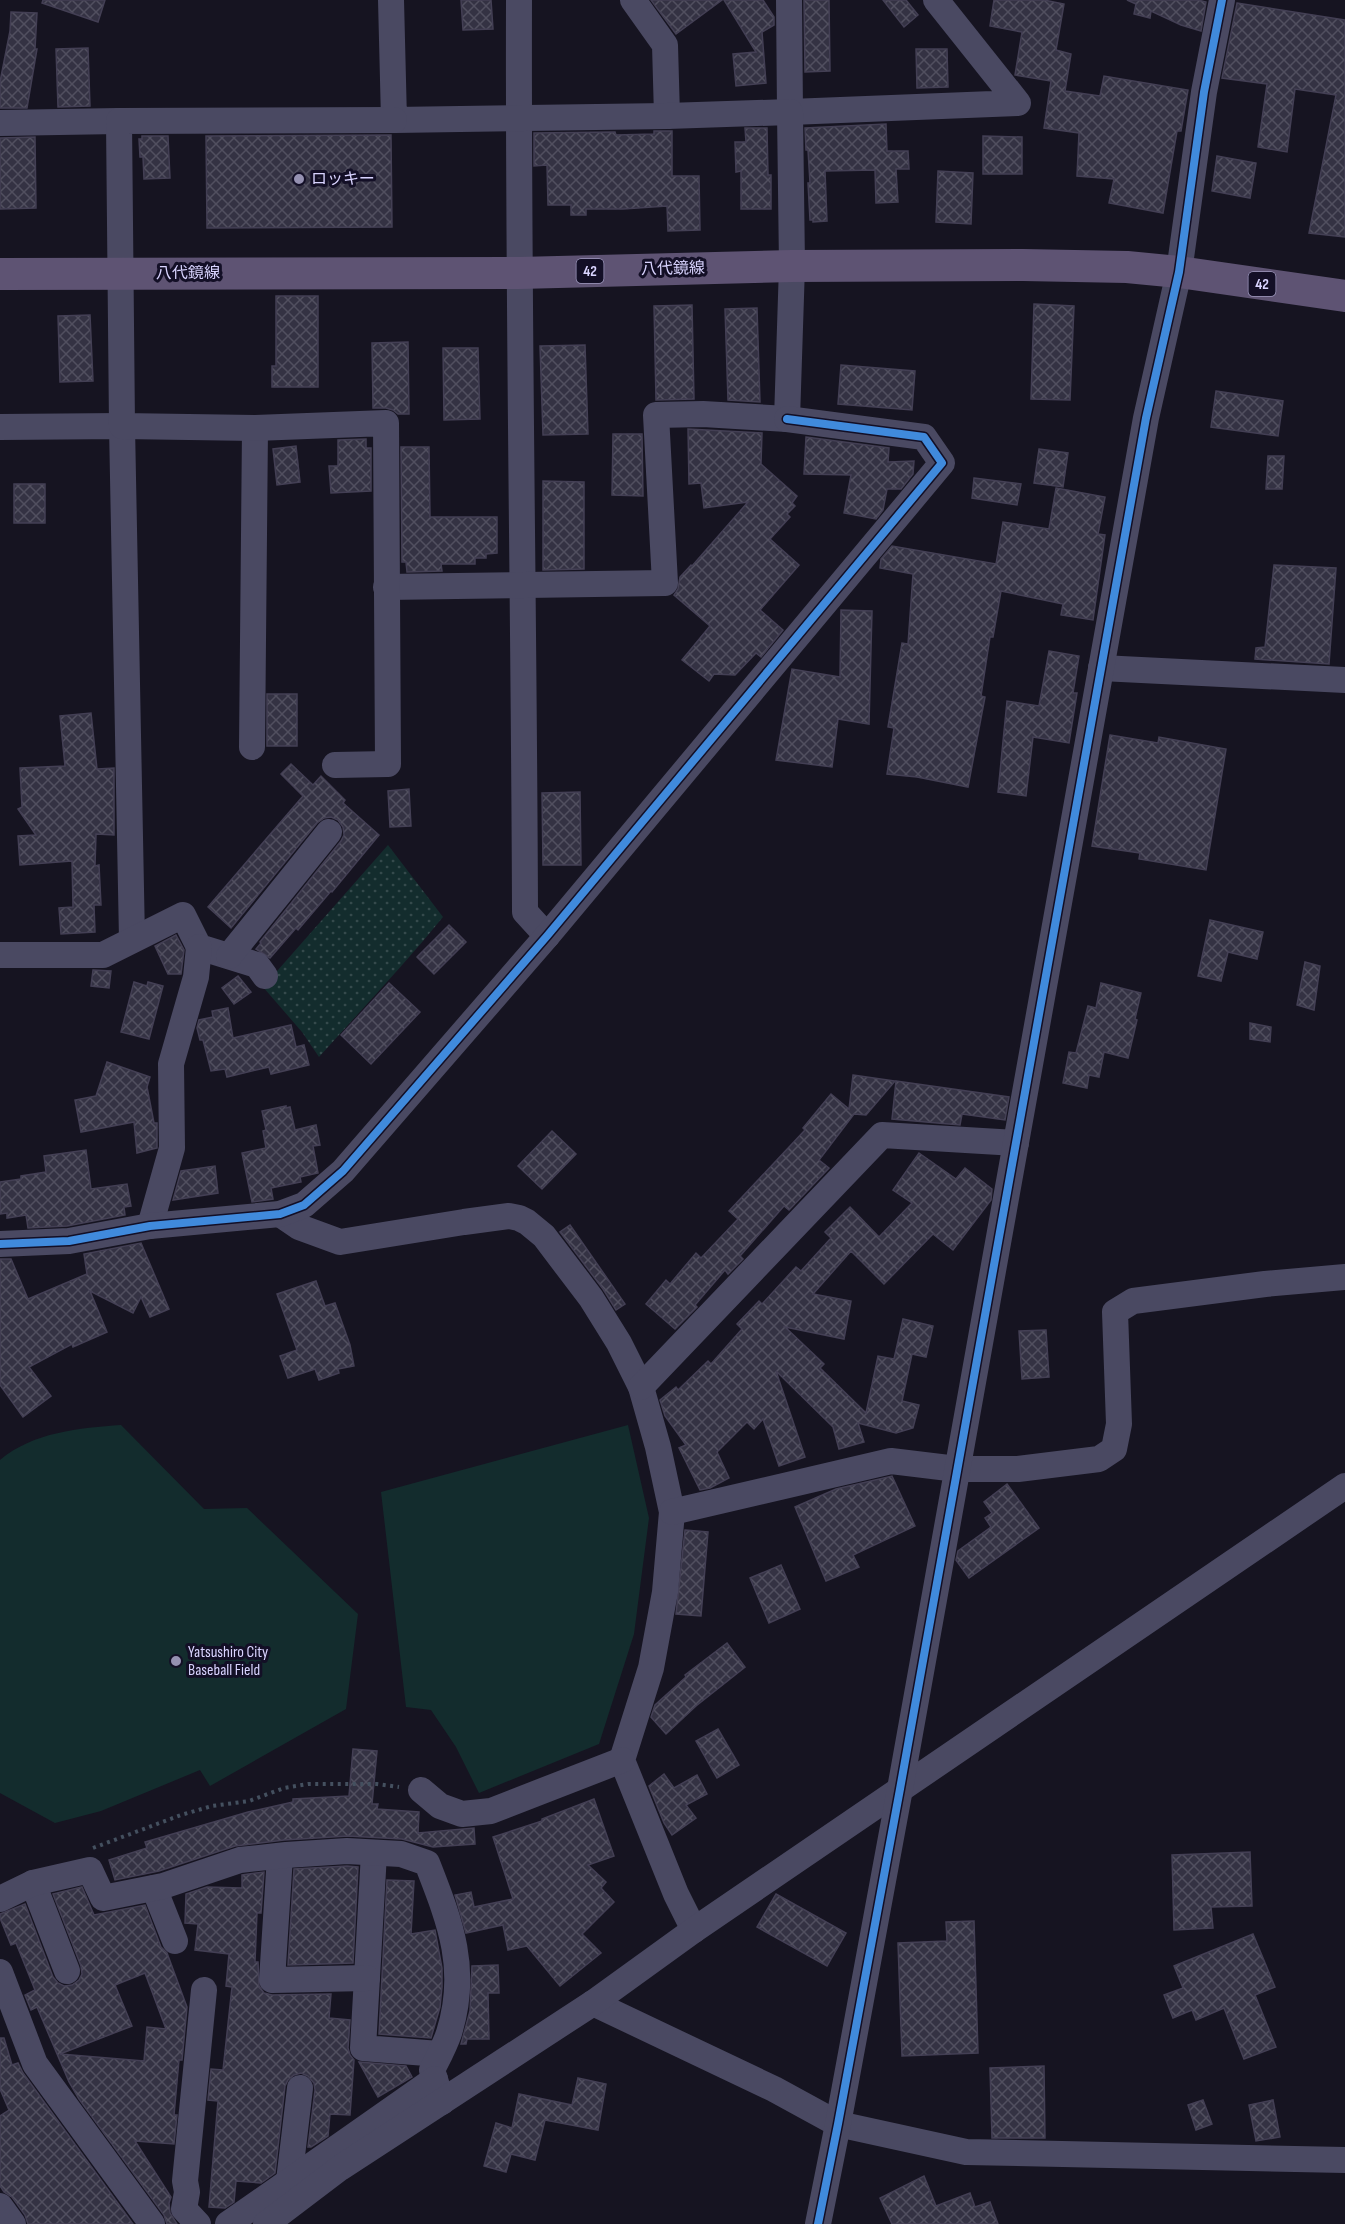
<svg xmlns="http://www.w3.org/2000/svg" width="1345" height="2224" font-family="'Sofia Sans Condensed','Noto Sans JP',sans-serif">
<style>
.grass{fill:url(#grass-dots)}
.pitch{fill:#132c2d}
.building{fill:url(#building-cross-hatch);stroke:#433f54;stroke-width:1.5;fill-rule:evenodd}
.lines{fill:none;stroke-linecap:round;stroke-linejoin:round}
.path{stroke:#44505f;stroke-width:4;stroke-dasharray:3 4.5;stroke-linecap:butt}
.minor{stroke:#4a4962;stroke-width:26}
.major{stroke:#5e5373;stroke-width:32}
.cycleway-casing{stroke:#130f26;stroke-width:11}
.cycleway{stroke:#408adc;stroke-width:8}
.poi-dot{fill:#9591b1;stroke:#130f26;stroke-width:2}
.labels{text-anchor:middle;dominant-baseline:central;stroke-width:6;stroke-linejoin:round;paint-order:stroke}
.shield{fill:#130f26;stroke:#9e99be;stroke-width:1.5}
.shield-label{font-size:15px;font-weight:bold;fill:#d9d4ff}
.poi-label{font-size:16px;fill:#d9d4ff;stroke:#130f26;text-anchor:start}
.street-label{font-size:16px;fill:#d9d4ff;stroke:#130f26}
</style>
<defs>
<pattern id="grass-dots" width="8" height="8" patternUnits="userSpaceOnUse" patternTransform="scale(1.5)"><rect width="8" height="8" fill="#132c2d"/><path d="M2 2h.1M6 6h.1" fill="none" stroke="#354a4c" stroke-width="1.8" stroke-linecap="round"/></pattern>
<pattern id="building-cross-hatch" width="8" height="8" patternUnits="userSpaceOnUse" patternTransform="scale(1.5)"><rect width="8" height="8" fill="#343243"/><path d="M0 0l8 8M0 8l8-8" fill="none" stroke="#514f5f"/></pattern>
</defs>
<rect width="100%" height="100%" fill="#161421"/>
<path class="grass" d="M388,845L443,917C404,965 361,1010 319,1057L302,1032L263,987Z"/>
<g class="pitch">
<path d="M121,1425L204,1509L247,1508L358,1614L346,1709L210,1786L200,1770L101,1811L55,1823L0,1793V1460C33,1432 80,1428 121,1425Z"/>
<path d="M628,1425L649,1518L634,1634L599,1744L479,1793L456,1747L431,1710L406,1707L381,1492Z"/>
</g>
<g class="building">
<path d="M43,0H105L98,22L42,3Z"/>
<path d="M461,0H491L493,29L463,30Z"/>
<path d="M651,0H722L676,34Z"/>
<path d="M724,0H763L774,17V25L762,32L766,83L736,86L733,54L756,52Z"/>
<path d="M804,0H829L830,71L805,72Z"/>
<path d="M883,0H906L918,15L904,27Z"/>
<path d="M994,0H1044L1064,4L1056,50L1071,54L1065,91L1100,96L1104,76L1188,90L1181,131H1177L1163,213L1109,203L1114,179L1077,176L1079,133L1044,128L1051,81L1015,75L1022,32L990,26Z"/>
<path d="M1127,0H1198L1206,2L1201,31L1181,25L1151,11L1150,18L1134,14L1136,4Z"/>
<path d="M1237,3L1345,20V237L1309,233L1336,95L1295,89L1287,152L1258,147L1267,84L1222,78Z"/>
<path d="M11,12L37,13L35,49H37L27,108H0V82L10,31Z"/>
<path d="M88,48L90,106L58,107L56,49Z"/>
<path d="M916,49H947L948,87L917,88Z"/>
<path d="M886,124L887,151H908L909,169H896L898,202L876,203L875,170L825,171L827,221L813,222V220H810L808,183H810L808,150H806L805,128Z"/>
<path d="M745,128H767L768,175H771V209H741V171L736,172L735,142H746Z"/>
<path d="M654,131H672V176H699L700,230L668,231L667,206L623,209H586V215H571V205H548L547,165L534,166V133L615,132L616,135L654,134Z"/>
<path d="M391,135L392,227L207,228L206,136Z"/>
<path d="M142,136H168L170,178L144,179L143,157H140L139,139H142Z"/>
<path d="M983,136L1022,137V174H983Z"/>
<path d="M35,137L36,208L0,209V138Z"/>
<path d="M1217,156L1256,163L1250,198L1212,191Z"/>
<path d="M938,171L973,173L971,224L936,222Z"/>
<path d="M276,296H318V387H272V366H276Z"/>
<path d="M1034,304L1074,306L1070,400L1031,399Z"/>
<path d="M692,305L694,399L656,400L654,306Z"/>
<path d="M757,308L760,402L728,400L725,309Z"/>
<path d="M90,315L93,381L60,382L58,316Z"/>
<path d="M408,342L409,414H398L393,410L386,408H373L372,343Z"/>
<path d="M585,345L588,434L543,435L540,346Z"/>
<path d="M443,348H478L480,419L444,420Z"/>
<path d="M841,365L915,371L912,410L838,404Z"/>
<path d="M1216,391L1283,401L1278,436L1211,427Z"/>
<path d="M688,429L762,433L761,464L797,496L792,503L795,506L787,514L790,517L770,539L799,565L760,610L783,630L761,657L756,653L735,675L714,674L709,681L682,660L710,626L674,595L678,589L680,577L691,565L692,566L748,502L704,508L701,483L689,484Z"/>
<path d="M613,434H642L643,496L612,495Z"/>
<path d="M806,437L889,448L888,462L914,461L913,474L901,489H887L883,510L876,519L844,513L851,475L804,474Z"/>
<path d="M366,439V448H371V491L331,493L329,466H338V440Z"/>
<path d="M296,446L300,482L277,485L273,449Z"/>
<path d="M401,447H429L430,517H497V553L486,554V558H475V564H441L442,571L407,572L406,562H402Z"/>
<path d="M1039,449L1068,453L1063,487L1034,483Z"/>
<path d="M1268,456H1284L1282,489H1266Z"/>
<path d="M974,478L1021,484L1017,505L972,498Z"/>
<path d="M543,481L584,482V569L543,570Z"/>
<rect x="14" y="484" width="31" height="39"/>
<path d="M1056,488L1105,497L1098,534L1105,535L1093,620L1061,615L1063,604L1001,591L993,637H990L981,696L985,697L968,787L917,777L887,774L894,728L888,727L902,643L908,644L913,574L880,568L881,559L892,546L996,564L1003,522L1049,529Z"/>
<path d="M1274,565L1336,568L1329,664L1255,659L1256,648L1265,647Z"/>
<path d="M841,610L872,611L869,724L838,719L832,767L776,760L792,669L840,677Z"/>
<path d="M1049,651L1079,656L1073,693H1077L1069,743L1033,737L1026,796L998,792L1007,701L1039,706Z"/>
<rect x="267" y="694" width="30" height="52"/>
<path d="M91,713L97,769L114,768V835L96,834L95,866L99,865L101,905H94L95,932L61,934L59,908L73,907L72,861L20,865L18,836L36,835L18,809L22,807L20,768L65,766L60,716Z"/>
<path d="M1110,735L1158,743L1159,737L1226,749L1206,870L1139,859L1140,853L1092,846Z"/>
<path d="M291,764L313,785L321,776L345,800L343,803L379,835L332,892L331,891L298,930L296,928L270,958L256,949L261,943L260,942L341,841L344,835L343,827L338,820L331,817L324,818L317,823L231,928L208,907L303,796L281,774Z"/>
<path d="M409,789L411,826L390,827L388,791Z"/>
<path d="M580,792L581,865H543L542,793Z"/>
<path d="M1210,920L1263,932L1257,959L1228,952L1221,981L1198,976Z"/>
<path d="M449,925L466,942L434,974L417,957Z"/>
<path d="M176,935L184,950L181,974H168L155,946Z"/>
<path d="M1305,962L1320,966L1314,1010L1297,1005Z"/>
<path d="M93,970L111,971L109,988L91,986Z"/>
<path d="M238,976L251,992L234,1004L222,988Z"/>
<path d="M134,982L147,986L148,982L163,986L149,1039L121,1032Z"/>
<path d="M389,983L420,1012L371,1064L341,1035Z"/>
<path d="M1101,983L1141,993L1135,1019L1137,1020L1128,1058L1104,1052L1099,1077L1089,1075L1087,1088L1063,1083L1069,1052L1076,1053L1088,1006L1096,1008Z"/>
<path d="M228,1008L233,1038L291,1025L296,1047L304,1045L309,1065L271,1074L269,1067L227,1077L225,1069L211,1071L203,1040H200L197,1028L199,1020L213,1017L212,1011Z"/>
<path d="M1250,1023L1271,1027L1270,1042L1250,1039Z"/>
<path d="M107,1062L150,1077L147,1087L154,1123H157V1148L137,1153L134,1122L81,1132L75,1100L96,1096Z"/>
<path d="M853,1075L895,1081L866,1115L854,1114L819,1160L829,1168L789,1210L784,1206L740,1256L743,1259L728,1274L725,1270L695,1305L697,1307L675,1329L646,1304L666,1280L670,1284L696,1253L701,1258L738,1219L729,1211L805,1130L803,1128L831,1094L849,1109Z"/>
<path d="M896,1081L1009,1097L1005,1120L962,1114L960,1125L892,1119Z"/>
<path d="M286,1106V1108L290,1107L295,1130L316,1125L320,1145L313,1146L318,1173L300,1177L301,1182L271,1188L273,1199L252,1202L242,1153L266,1148L263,1131L266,1130L262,1111Z"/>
<path d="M552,1131L576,1154L542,1189L518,1166Z"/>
<path d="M86,1150L91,1189L127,1184L131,1206L124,1207L125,1215L67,1226L28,1228L26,1215L7,1218V1213L0,1214V1182L21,1179V1176L46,1172L44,1156Z"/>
<path d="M919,1153L956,1179L965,1168L992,1189L991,1200L953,1250L933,1234L884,1284L851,1251L813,1294L851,1301L844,1339L785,1327L824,1364L820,1368L866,1413L878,1356L894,1359L903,1319L933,1326L926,1357L912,1354L902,1401L919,1405L913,1428L896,1433L858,1423L864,1442L839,1449L833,1427L776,1371L805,1457L779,1466L763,1419L754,1429L747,1422L717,1452L729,1478L710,1488L700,1490L679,1448L686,1445L665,1416L660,1400L676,1387L678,1390L708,1361L711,1364L742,1329L737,1324L759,1301L762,1304L796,1267L801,1271L831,1238L825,1232L850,1207L879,1237L912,1203L893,1190Z"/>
<path d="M215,1166L218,1193L173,1200L181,1171Z"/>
<path d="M570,1225L625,1304L616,1310L603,1289L560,1232Z"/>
<path d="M141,1243L169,1309L150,1317L141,1297L133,1313L90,1291L107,1332L73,1347L72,1344L29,1367L51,1396L23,1417L0,1385V1259H11L28,1299L87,1274L84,1254Z"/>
<path d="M316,1281L325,1306L335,1303L350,1345L354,1366L338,1369L339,1373L319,1380L315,1369L288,1378L280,1356L297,1350L277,1294Z"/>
<path d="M1046,1330L1049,1377L1022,1379L1019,1331Z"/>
<path d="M892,1476L915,1526L853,1555L859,1567L826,1581L795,1507L836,1489Z"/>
<path d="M1007,1484L1039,1528L969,1578L956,1560L958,1551L991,1527L985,1518L992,1513L984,1502Z"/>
<path d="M685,1530L708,1532L701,1616L676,1614Z"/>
<path d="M781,1565L800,1609L769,1623L750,1578Z"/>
<path d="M727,1643L745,1667L696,1706L666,1734L651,1717L655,1705L686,1677L685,1675Z"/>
<path d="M718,1729L739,1765L717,1778L696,1741Z"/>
<path d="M353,1749L377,1751L372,1804H378L377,1809L419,1812L418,1833L474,1828L475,1844L433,1847L402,1839L348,1836L284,1840L235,1846L159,1871L115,1880L109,1860L147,1848L145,1842L248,1812L293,1802V1799L349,1796Z"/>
<path d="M664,1774L674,1788L697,1775L707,1794L686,1805L696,1818L672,1835L664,1823L649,1786Z"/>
<path d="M594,1799L614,1856L588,1865L606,1882L601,1888L614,1902L582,1934L601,1953L560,1986L527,1946L508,1950L503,1925L466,1933L455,1895L471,1892L474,1907L513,1899L493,1837L542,1821V1819Z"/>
<path d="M1250,1852L1252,1906L1211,1907L1213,1928L1174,1930L1172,1855Z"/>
<path d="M347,1866L358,1867L353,1963L288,1965L294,1869Z"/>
<path d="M264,1872L261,1913H257L255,1962H258L259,1986L264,1993L272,1995L331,1994L329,2018L350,2020L348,2048L350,2055L354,2060L350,2115L330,2114L328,2136L311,2147H308L315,2090L314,2083L308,2076L301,2073L294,2075L288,2080L285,2086L275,2173L261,2183L236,2181L234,2202L225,2208L209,2207L218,2101L208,2100L211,2069L223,2070L232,1987L226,1986L229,1954L195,1950L198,1924L185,1923L186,1894L207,1887L242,1888V1875Z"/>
<path d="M387,1880L414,1881L411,1934L435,1930L442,1968V1987L440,2007L431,2038L379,2034Z"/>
<path d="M82,1887L94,1915L145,1905L161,1947L167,1953L187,2007L182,2060H179L174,2115H177L174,2144L135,2141L171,2197L169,2203L170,2213L177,2224H167L164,2215L79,2099L69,2082L37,2007L31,2010L25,1995L35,1990L16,1943L11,1945L0,1918V1914L25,1904L53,1977L58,1983L64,1986L72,1985L79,1980L82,1974L81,1966L53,1894ZM145,1973L166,2029L147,2027L144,2061L60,2054L132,2026L115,1985Z"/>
<path d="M776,1894L846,1933L827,1966L757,1927Z"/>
<path d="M974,1921L978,2053L902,2056L898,1943L947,1941L946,1922Z"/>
<path d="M1253,1934L1275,1987L1255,1995L1276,2047L1244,2059L1224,2008L1196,2020L1192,2010L1173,2018L1164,1995L1183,1988L1174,1966Z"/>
<path d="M498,1965L499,1993H488L489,2039H467L466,2044H461L470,2011L472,1966Z"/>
<path d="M0,2038H4L12,2065L18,2063L23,2073L133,2224H28L25,2215L12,2197L4,2192L0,2186V2116L9,2110L0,2089Z"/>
<path d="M359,2062L406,2066L412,2077L378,2097Z"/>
<path d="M1044,2066L1045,2138H992L990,2068Z"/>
<path d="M578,2078L606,2084L598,2130L545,2120L535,2160L511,2154L506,2172L484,2166L496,2123L512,2128L519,2094L572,2105Z"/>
<path d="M1203,2100L1212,2124L1196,2130L1188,2105Z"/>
<path d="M1273,2100L1280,2137L1256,2141L1249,2105Z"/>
<path d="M924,2176L936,2206L970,2193L975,2207L990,2202L998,2224H892L880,2198Z"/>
</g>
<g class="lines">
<path class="path" d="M93,1848L181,1815L212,1806L249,1801L284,1788L308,1784H377L399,1787"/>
<g class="minor">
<path d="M519,0C518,304 524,608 525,912L547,936"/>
<path d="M633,0L665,45L667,116"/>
<path d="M789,0L790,112L1018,103L936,0"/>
<path d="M0,123L119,121"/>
<path d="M0,427L122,426L132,940"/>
<path d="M386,587L665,583L656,415L703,414L787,419L792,266L790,112L667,116L394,120L391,0"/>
<path d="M1101,668L1345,680"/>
<path d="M252,747L255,428"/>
<path d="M335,765L388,764L386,423L255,428L122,426L119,121L394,120"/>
<path d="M0,955H103L183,915L199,947L257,965L265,976"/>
<path d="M229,956L329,832"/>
<path d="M280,1214L299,1227L340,1242L464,1222L509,1216L519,1218L527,1222L544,1236L591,1298L619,1343L641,1387L658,1447L672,1512L665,1592L651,1668L622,1760L676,1894L694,1930"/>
<path d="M150,1226L172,1148L171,1064L196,977L199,947"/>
<path d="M0,1244L69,1241L150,1226L280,1214L304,1205L343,1171L547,936L942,463L924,437L787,419"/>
<path d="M641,1387L882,1135L1016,1143"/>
<path d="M672,1512L891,1461L957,1469H1018L1099,1459L1114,1449L1119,1424L1115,1312L1133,1301L1265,1284L1345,1277"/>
<path d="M421,1790L440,1806L462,1814L491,1811L622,1760"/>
<path d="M374,1853L363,2048L439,2054"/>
<path d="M280,1856L272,1980L367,1978"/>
<path d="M33,1883L67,1971"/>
<path d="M154,1888L175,1941"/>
<path d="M0,1899L33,1883L90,1870L103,1898L163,1886L240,1860L286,1855L347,1851L401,1854L427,1863C450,1922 469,1969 449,2033C445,2045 438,2058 432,2070L442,2102"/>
<path d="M0,1972L35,2064L152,2224"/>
<path d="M593,2003L774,2089L838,2124L966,2152L1345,2160"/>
<path d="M289,2181L300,2088"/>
<path d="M0,2206L13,2224"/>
<path d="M198,2224L184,2209L187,2192L185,2181L204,1990"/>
<path d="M228,2224L435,2079"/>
<path d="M266,2224L340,2168L593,2003L694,1930L1345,1486"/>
<path d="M818,2224L838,2124L900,1789L1146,418L1179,272L1204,92L1222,0"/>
</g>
<path class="major" d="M0,274L519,273L792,266L1023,265L1127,267L1179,272L1345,296"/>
<defs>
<g id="cycleway">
<path d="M0,1244L69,1241L150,1226L280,1214L304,1205L343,1171L547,936L942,463L924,437L787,419"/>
<path d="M818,2224L838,2124L900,1789L1146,418L1179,272L1204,92L1222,0"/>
</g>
</defs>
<use href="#cycleway" class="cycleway-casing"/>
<use href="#cycleway" class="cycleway"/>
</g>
<g class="poi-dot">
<circle cx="299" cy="179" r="6"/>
<circle cx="176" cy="1661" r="6"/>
</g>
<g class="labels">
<g class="shield">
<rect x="576.5" y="259" width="27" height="24" rx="4.5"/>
<rect x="1248.5" y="272" width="27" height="24" rx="4.5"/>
</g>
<g class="shield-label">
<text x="590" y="271">42</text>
<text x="1262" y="284">42</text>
</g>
<g class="poi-label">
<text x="311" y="179">ロッキー</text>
<text x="188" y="1652">Yatsushiro City<tspan x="188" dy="18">Baseball Field</tspan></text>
</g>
<g class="street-label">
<text transform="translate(673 269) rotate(-1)">八代鏡線</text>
<text x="188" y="273">八代鏡線</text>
</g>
</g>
</svg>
